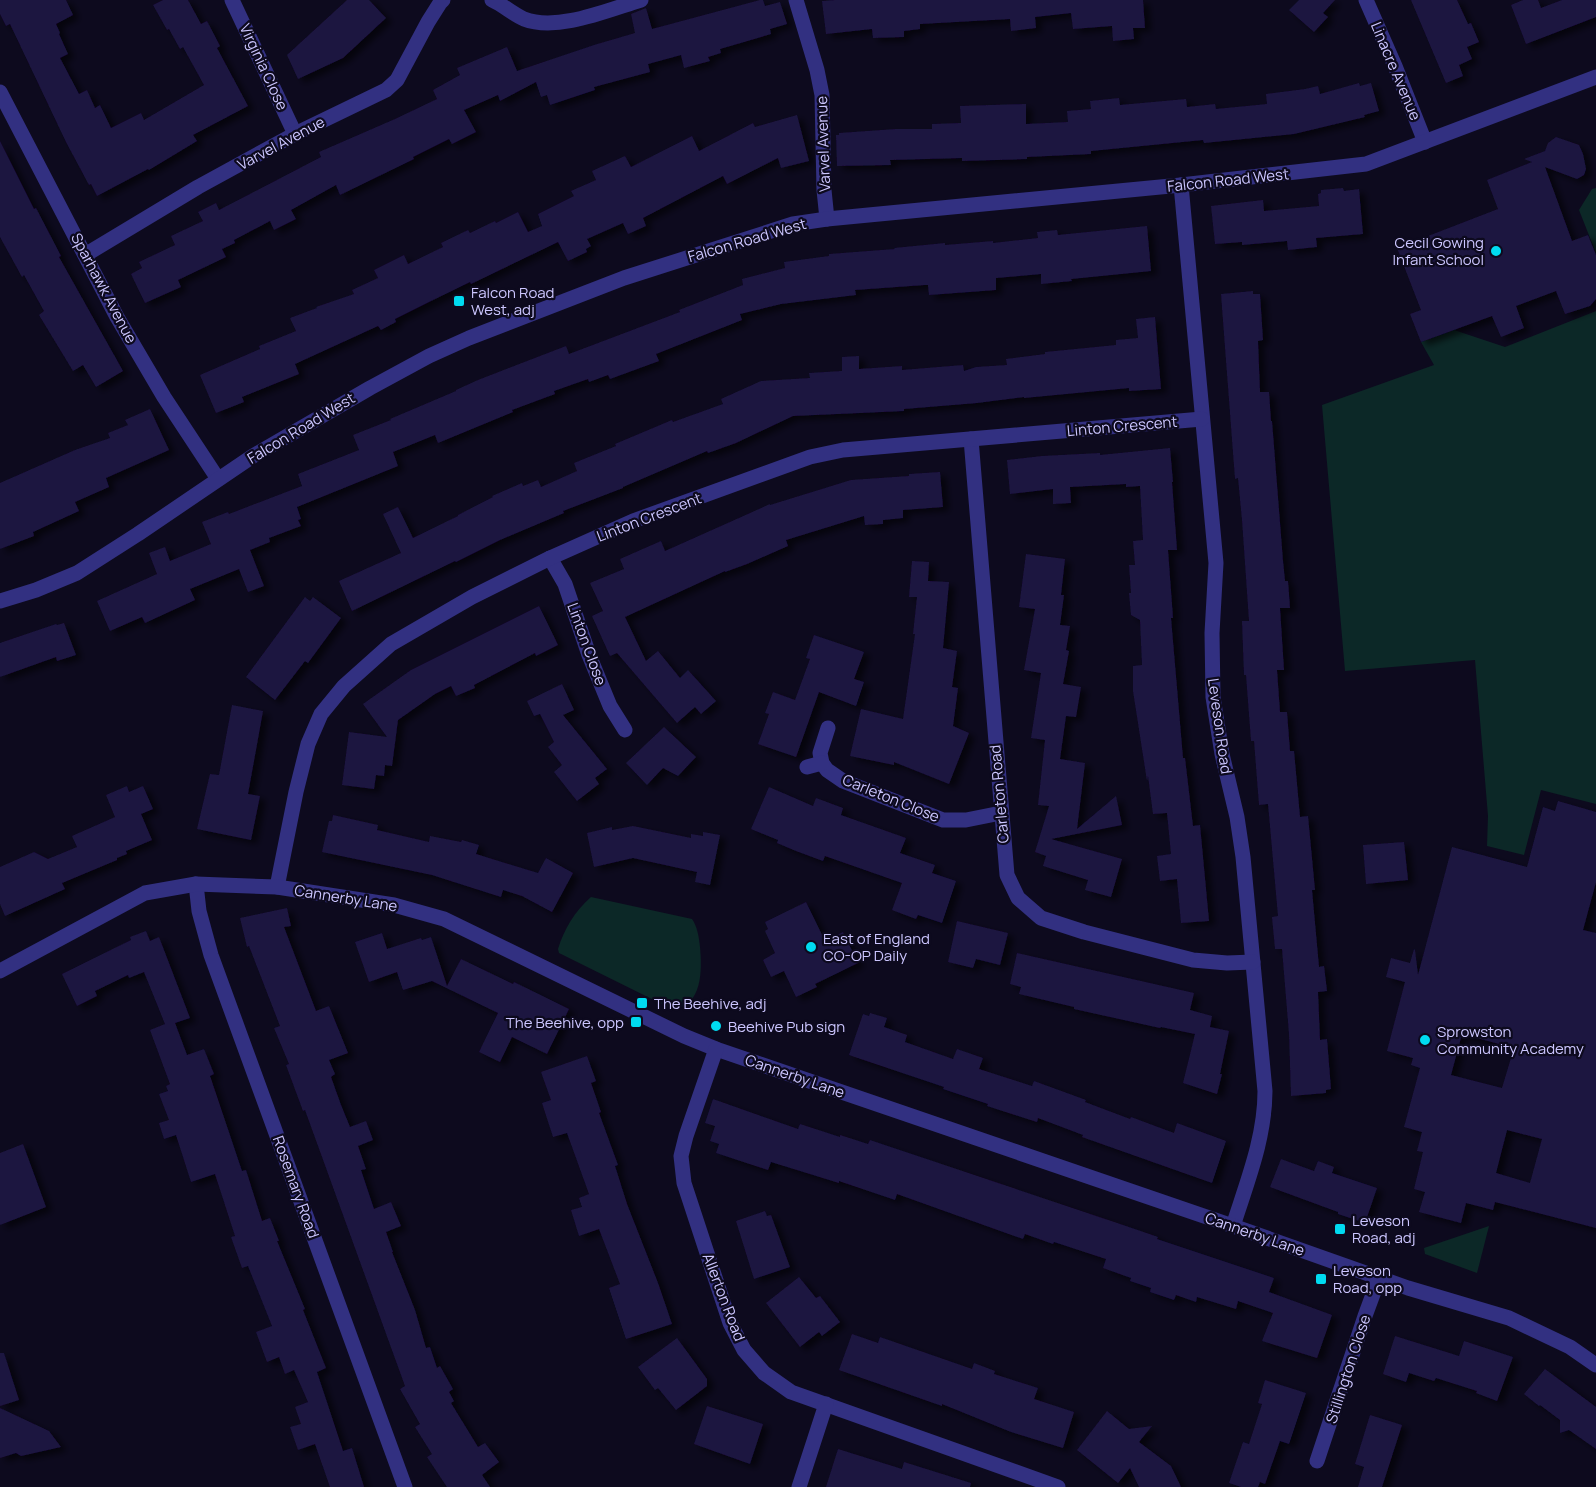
<svg xmlns="http://www.w3.org/2000/svg" width="1596" height="1487" font-family="Manrope,sans-serif">
<style>
.green{fill:#0c2827}
.building{fill:#1d1440;fill-rule:evenodd;filter:url(#shadow)}
.lines{fill:none;stroke-linecap:round;stroke-linejoin:round}
.minor{stroke:#323081;stroke-width:15}
.poi-dot{fill:#00dbf1;stroke:#0d0a1e;stroke-width:2}
.labels{text-anchor:middle;dominant-baseline:central;stroke-width:4.5;stroke-linejoin:round;paint-order:stroke}
.street-label{font-size:15px;fill:#ccc6ff;stroke:#0d0a1e}
.poi-label{font-size:15px;fill:#ccc6ff;stroke:#0d0a1e;text-anchor:start}
</style>
<defs>
<filter id="shadow"><feDropShadow dx="6" dy="4" stdDeviation="3" flood-color="#0009"/></filter>
</defs>
<rect width="100%" height="100%" fill="#0d0a1e"/>
<g class="green">
<path d="M1596,188V253L1579,210L1592,189Z"/>
<path d="M1596,311V804L1541,790L1524,855L1487,846L1488,816L1475,660L1345,671L1322,405L1434,365L1421,342L1454,330L1505,347Z"/>
<path d="M591,897L692,919C697,926 699,937 700,947C702,969 703,1007 672,1009L559,953L558,949C564,929 575,911 591,897Z"/>
<path d="M1489,1226L1477,1273L1425,1254L1424,1248Z"/>
</g>
<g class="building">
<path d="M0,0H66L73,15L56,24L60,33L59,34L68,54L60,58L79,94L87,90L95,108L100,105L111,128L141,113L144,120L204,85L183,47L180,49L169,29L167,30L166,28L153,5L163,0H188L201,24L207,21L220,46L217,48L248,106L193,135L197,141L149,170L148,169L97,196L91,184L89,185L66,142L10,24L6,26L0,14Z"/>
<path d="M347,0H369L386,18L343,58L298,79L287,55Z"/>
<path d="M760,0H763L765,6L780,2L787,24L770,29L771,34L720,49L721,53L708,57L710,61L684,68L681,55L648,64L650,72L594,87L595,90L550,105L547,95L541,97L536,82L500,101L498,95L464,110L476,132L452,144L449,139L413,157L414,159L340,195L336,185L291,210L296,219L274,230L270,221L234,240L235,243L222,249L226,257L178,280L181,287L145,303L131,274L142,268L139,262L175,245L171,236L203,221L198,212L216,203L219,210L321,157L319,152L395,119L437,99L433,90L460,75L457,68L507,47L517,71L594,45L635,33L631,14L646,8L652,29Z"/>
<path d="M835,0H1143L1145,28H1133L1134,39L1113,41L1112,26L1073,29L1071,13L1035,17L1036,28L1011,31L1010,19L920,24V29L904,31V37L873,38L872,29L826,34L822,1Z"/>
<path d="M1299,0H1335L1323,13L1328,17L1314,32L1289,10Z"/>
<path d="M1411,0H1457L1468,24L1471,23L1479,42L1467,47L1472,59L1459,65L1463,76L1446,83Z"/>
<path d="M1523,0H1538L1541,8L1562,0H1596V17L1526,44L1511,5Z"/>
<path d="M1359,83L1360,86L1371,83L1379,111L1364,115L1365,117L1294,134L1204,143L1203,140L1091,151V154L1027,157V159L962,161V158L890,160L891,165L837,166L836,135H839V133L896,129H932V124L961,123L960,106L1026,104V124L1068,122L1067,111L1091,109L1090,101L1119,98L1120,105L1186,99L1187,107L1215,104L1216,109L1267,104L1266,94L1305,89L1318,86L1320,94Z"/>
<path d="M797,115L809,161L781,168L778,158L727,184L723,176L643,218L646,226L628,234L623,223L587,239L591,246L586,249L587,252L568,261L558,242L471,284L470,282L427,303L395,319L396,322L381,330L378,326L295,364L299,374L242,397L244,402L216,413L200,375L260,349L259,346L296,331L290,318L317,308L316,307L354,294L352,290L378,278L374,270L404,255L408,264L443,247L441,243L468,230L470,233L495,221L496,223L518,212L528,232L542,226L538,214L574,196L571,191L596,180L592,171L625,156L631,167L692,136L699,151L753,123L755,127Z"/>
<path d="M1556,137L1579,145L1583,154L1586,169L1584,175L1577,179L1545,167L1572,241L1588,235L1596,255V299L1590,306L1565,314L1556,291L1516,306L1524,328L1501,337L1492,316L1421,342L1410,314L1421,310L1397,248L1498,209L1487,180L1532,162L1524,159L1545,151L1548,143Z"/>
<path d="M0,141L34,209L36,208L61,256L59,257L123,371L96,387L83,365L73,371L39,315L44,311L24,275L22,277L0,237Z"/>
<path d="M1343,188L1344,191L1359,189L1363,234L1316,238L1317,247L1288,250L1287,241L1242,245V242L1215,244L1211,206L1263,200L1264,211L1319,206L1318,194L1321,193V190Z"/>
<path d="M1147,226L1151,271L1071,279L1072,281L1041,284V274L996,278V290L929,295L928,285H925L855,290L856,295L781,304L740,314L742,320L656,354L659,361L610,379L608,375L589,382L588,379L554,391L555,394L512,410L513,412L438,443L435,435L393,452L398,466L297,507L301,519L298,520L301,526L269,538L270,542L250,550L264,586L248,592L239,569L190,589L195,600L145,623L142,617L110,631L97,601L157,574L149,553L165,547L170,561L211,544L202,522L228,512L229,514L302,486L298,474L359,450L353,435L391,420L390,419L456,391V390L478,380L540,356L566,346L569,354L680,312L679,310L743,285L742,279L785,268L784,262L829,256V254L895,249L894,248L945,243V245L993,241V243L1038,238L1037,232L1057,230L1058,235Z"/>
<path d="M1253,291V294H1260L1263,340L1258,341L1260,392H1269L1271,421H1272L1283,561L1285,581H1288L1290,608H1280L1284,670H1277L1280,712H1287L1290,751H1294L1300,817L1308,816L1315,890H1312L1319,967L1324,966L1327,991L1318,992L1320,1040L1327,1039L1331,1089L1326,1090V1093L1291,1096L1289,1034L1282,949H1275L1272,917L1278,916L1268,804L1259,805L1254,741H1251L1246,675H1244L1242,621H1249L1242,520L1238,478L1235,479L1223,321L1221,294Z"/>
<path d="M1155,317L1161,389L1129,391V388L1024,398V397L977,403L904,409V411L793,416L736,443L708,453L707,451L623,487V488L563,511L564,513L500,540L456,562L455,561L352,611L339,581L401,553L383,514L398,507L413,538L458,516V515L493,497L492,496L522,483L523,486L538,480L541,487L577,471L574,463L616,446L615,444L672,420L673,422L723,404L721,399L761,381L810,378L809,373L842,371V357L859,356V369L902,366V370L963,365L964,371L976,367L1007,365L1006,359L1045,354V352L1116,345V340L1138,338L1136,319Z"/>
<path d="M150,409L169,450L106,478L109,487L75,502L79,511L33,532L34,536L0,549V483L75,450L110,438L108,433L128,425L125,420Z"/>
<path d="M1170,448L1173,482H1172L1177,550H1168L1173,618H1171L1183,758H1185L1193,826L1200,825L1209,921L1181,923L1177,879L1160,881L1157,856L1171,854L1167,813L1153,814L1148,776L1147,781L1133,691V666L1142,665L1140,620L1131,615L1129,593H1131L1129,565H1135L1133,541L1143,540L1140,486L1126,487V484L1070,487L1071,503L1053,504V489L1010,494L1007,460L1042,456L1100,453V455Z"/>
<path d="M940,472L943,507L903,510V518L883,520V524L865,525L864,516L786,540L788,546L747,564L725,572V571L625,617L646,661L658,651L680,678L688,670L716,701L701,714L695,707L677,723L617,653L610,656L592,616L603,611L590,583L624,569L620,559L661,541L665,551L770,504V505L851,480L909,476V474Z"/>
<path d="M1026,554L1065,559L1061,595H1064L1060,625L1070,626L1066,650L1069,651L1063,684L1081,687L1076,717L1066,716L1060,759L1085,763L1077,829L1116,796L1122,825L1051,839L1122,859L1111,897L1085,890L1088,880L1043,866L1046,856L1035,852L1049,806L1038,805L1045,740L1031,738L1041,673L1024,670L1035,609L1019,607Z"/>
<path d="M912,561L929,562L928,581L949,582L943,648L957,651L952,687L958,688L953,726L969,733L949,784L894,762V765L850,756L861,709L903,719L915,634H913L917,597H909Z"/>
<path d="M305,597L310,601L313,597L341,618L308,663L305,661L275,700L246,677Z"/>
<path d="M539,606L558,645L536,656L535,653L474,685L475,688L456,696L451,686L435,694L398,720L392,766L385,765L384,776L376,775L374,789L342,785L349,732L387,737L363,704L411,670Z"/>
<path d="M64,623L76,655L57,661L56,657L0,677V643L56,624L57,625Z"/>
<path d="M814,635L864,652L854,679L864,682L856,706L819,692L796,757L758,744L769,714L765,713L773,692L795,700L810,659L806,658Z"/>
<path d="M562,684L574,710L563,715L607,769L595,778L599,784L577,801L554,772L562,765L548,747L554,742L540,714L534,716L527,701Z"/>
<path d="M232,705L263,711L248,794L260,796L251,840L197,829L210,774L219,775Z"/>
<path d="M664,727L696,757L678,776L663,768L647,785L626,763Z"/>
<path d="M127,786L129,792L143,786L153,809L141,814L152,840L126,851L127,854L117,858V860L62,883L65,889L5,916L0,904V867L34,852L48,859L77,847L72,836L115,817L106,795Z"/>
<path d="M769,787L813,806L816,798L843,808L841,815L906,838L900,853L935,865L932,873L956,881L942,923L918,915L916,919L892,910L902,883L825,856L823,861L796,851L777,843L778,840L751,829Z"/>
<path d="M1558,801L1596,812V882L1583,930L1596,933V1228L1495,1202L1493,1210L1466,1203L1461,1223L1419,1212L1425,1192L1414,1189L1423,1152L1417,1151L1422,1132L1404,1127L1420,1068L1411,1065L1413,1058L1387,1051L1405,982L1386,977L1391,958L1410,963L1414,949L1415,950L1418,975L1452,847L1527,867L1543,807L1555,811ZM1462,1034L1514,1048L1502,1088L1451,1075ZM1507,1130L1542,1139L1530,1183L1496,1173Z"/>
<path d="M333,815L378,825L377,830L429,842L430,836L461,842L462,840L479,845L476,854L538,873L546,858L573,873L552,912L522,896L503,890L501,897L432,875L322,852L329,821H332Z"/>
<path d="M633,826L691,838V834L703,836V832L720,835L710,885L695,882L697,872L633,858L594,867L587,833L612,827V830Z"/>
<path d="M1404,842L1408,880L1366,884L1363,845Z"/>
<path d="M806,902L825,941L843,932L858,963L815,984L817,987L796,997L784,971L771,977L763,960L775,953L765,931L768,929L765,922Z"/>
<path d="M287,908L291,926L284,927L316,1011L329,1006L348,1053L329,1060L335,1074L331,1077L341,1105L350,1127L366,1121L373,1140L358,1146L366,1169L361,1170L374,1209L391,1202L401,1226L386,1232L393,1252H392L415,1310L426,1348L430,1347L437,1368L440,1366L453,1389L449,1392L454,1401L451,1403L478,1447L485,1443L499,1462L482,1475L490,1487H447L427,1457L432,1454L415,1427L420,1424L400,1389L405,1386L305,1110L303,1111L286,1065L289,1064L274,1028L280,1026L249,946L247,947L240,918Z"/>
<path d="M957,921L1008,933L1000,965L976,959L973,968L948,962Z"/>
<path d="M146,931L150,941L159,937L190,1018L175,1023L187,1055L204,1049L214,1074L210,1076L242,1171L246,1170L262,1221L270,1218L279,1241H277L305,1309L303,1310L326,1368L317,1372L343,1451L352,1448L364,1487H330L315,1444L298,1450L290,1427L301,1424L295,1407L308,1402L294,1370L285,1374L279,1357L267,1362L256,1332L272,1326L248,1266L242,1268L231,1237L235,1236L215,1174L191,1182L176,1135L164,1139L159,1123L169,1120L159,1094L168,1091L166,1086L170,1084L150,1030L165,1024L144,972L129,978L128,975L95,991L97,996L77,1006L62,974L131,940L130,937Z"/>
<path d="M382,933L387,949L421,938L422,940L431,937L447,986L461,959L513,984L514,982L569,1009L547,1054L512,1037L500,1062L479,1052L498,1013L432,981L403,990L397,972L369,982L355,942Z"/>
<path d="M1017,953L1194,993L1190,1010L1212,1016L1210,1027L1229,1031L1220,1074H1222L1217,1094L1183,1083L1195,1034L1161,1027L1160,1028L1074,1009V1007L1019,994L1021,987L1010,984Z"/>
<path d="M870,1013L887,1018L884,1027L907,1035L905,1042L953,1059L957,1049L983,1058L979,1069L1032,1086L1034,1081L1086,1100L1085,1102L1130,1119L1131,1117L1174,1133L1177,1123L1226,1141L1212,1183L1082,1137L1083,1135L1038,1118L1037,1122L987,1106L988,1104L943,1089L944,1087L849,1055L863,1014L869,1016Z"/>
<path d="M587,1056L596,1081L591,1083L601,1112L599,1113L618,1165L615,1166L627,1204L658,1283L672,1324L626,1339L609,1288L620,1284L599,1229L579,1236L571,1210L582,1207L579,1198L589,1194L567,1133L553,1137L542,1103L551,1100L541,1072Z"/>
<path d="M713,1099L798,1129L800,1124L840,1137V1135L868,1144L870,1140L1126,1226L1158,1237L1157,1239L1274,1278L1269,1292L1332,1315L1317,1358L1262,1341L1273,1313L1238,1301L1236,1309L1197,1297L1196,1302L1176,1295L1174,1300L1150,1292L1151,1288L1130,1281L1131,1278L1103,1268L1106,1259L1054,1242L1053,1244L1025,1234L1023,1239L897,1194L895,1200L839,1181V1183L771,1162L768,1170L716,1153L719,1144L710,1141L715,1126L705,1123Z"/>
<path d="M23,1144L46,1207L0,1225V1153Z"/>
<path d="M1281,1159L1314,1171L1318,1161L1334,1167L1332,1173L1377,1188L1365,1223L1338,1214V1212L1270,1187Z"/>
<path d="M765,1211L767,1216L771,1215L790,1267L754,1279L736,1221Z"/>
<path d="M799,1277L816,1298L820,1296L840,1322L822,1336L819,1332L800,1347L766,1303Z"/>
<path d="M852,1334L878,1343L880,1337L972,1369L974,1363L995,1371L994,1374L1038,1388L1034,1399L1074,1412L1063,1448L1011,1432L942,1404V1406L839,1370Z"/>
<path d="M1395,1336L1459,1356L1464,1341L1513,1357L1497,1401L1476,1393L1477,1391L1436,1378L1434,1381L1409,1373L1406,1382L1383,1374Z"/>
<path d="M677,1338L707,1379V1386L676,1410L658,1388L655,1390L638,1367Z"/>
<path d="M0,1353H4L19,1400L0,1406Z"/>
<path d="M1545,1369L1596,1407V1449L1569,1430L1560,1433V1420L1540,1405L1539,1406L1524,1394Z"/>
<path d="M1265,1380L1306,1393L1289,1444L1280,1441L1265,1484L1260,1482L1258,1487H1241L1229,1483L1243,1442L1249,1444L1262,1404L1258,1403Z"/>
<path d="M707,1406L763,1424L750,1464L694,1444Z"/>
<path d="M0,1408L49,1431L61,1447L21,1456L16,1453L0,1458Z"/>
<path d="M1107,1411L1129,1429L1152,1426L1139,1442L1171,1466L1181,1487H1139L1130,1468L1118,1483L1077,1450Z"/>
<path d="M1370,1415L1402,1425L1382,1487H1358L1364,1467L1355,1464Z"/>
<path d="M838,1449L902,1469L904,1462L971,1483L970,1487H826Z"/>
</g>
<g class="lines">
<g class="minor">
<path d="M232,0L295,134"/>
<path d="M492,0C503,5 513,14 524,19C557,32 608,10 641,0"/>
<path d="M796,0L817,70L822,95L824,190L827,219"/>
<path d="M1366,0L1395,66L1425,142"/>
<path d="M0,92L117,317L164,397L218,479"/>
<path d="M1181,185L1216,563L1212,633L1213,697L1222,754L1237,817L1243,857L1265,1091C1265,1138 1247,1182 1233,1226"/>
<path d="M85,255L198,187L295,134L386,90L397,80L428,22L440,3L443,0"/>
<path d="M971,439L1007,875L1018,898L1041,918L1084,932L1193,960L1227,963L1253,962"/>
<path d="M550,558L565,584L589,655L610,706L625,730"/>
<path d="M0,601L36,590L77,573L138,534L253,456L370,388L429,356L469,338L624,278L793,224L827,219L1181,185L1366,164L1596,77"/>
<path d="M828,728L820,753L822,763L827,770L843,781L943,820H966L1001,813"/>
<path d="M807,767L822,763"/>
<path d="M196,884L199,911L211,955L405,1487"/>
<path d="M277,887L296,792L308,744L321,714L344,686L391,644L472,597L550,558L633,521L810,457L843,450L1202,419"/>
<path d="M0,971L145,893L196,884L277,887L394,905L444,919L684,1036L716,1049L1233,1226L1408,1288L1509,1318L1570,1347L1596,1365"/>
<path d="M716,1049L686,1136L681,1156L684,1183L730,1323L744,1350L764,1373L791,1392L1058,1487"/>
<path d="M1317,1461L1365,1316L1379,1278"/>
<path d="M799,1487L826,1404"/>
</g>
</g>
<g class="poi-dot">
<circle cx="1496" cy="251" r="6"/>
<rect x="453" y="295" width="12" height="12" rx="3"/>
<circle cx="811" cy="947" r="6"/>
<rect x="636" y="997" width="12" height="12" rx="3"/>
<rect x="630" y="1016" width="12" height="12" rx="3"/>
<circle cx="716" cy="1026" r="6"/>
<circle cx="1425" cy="1040" r="6"/>
<rect x="1334" y="1223" width="12" height="12" rx="3"/>
<rect x="1315" y="1273" width="12" height="12" rx="3"/>
</g>
<g class="labels">
<g class="street-label">
<text transform="translate(264 67) rotate(65)">Virginia Close</text>
<text transform="translate(1396 71) rotate(67)">Linacre Avenue</text>
<text transform="translate(281 143) rotate(-28)">Varvel Avenue</text>
<text transform="translate(823 144) rotate(-92)">Varvel Avenue</text>
<text transform="translate(1228 180) rotate(-6)">Falcon Road West</text>
<text transform="translate(747 240) rotate(-16)">Falcon Road West</text>
<text transform="translate(104 288) rotate(62)">Sparhawk Avenue</text>
<text transform="translate(1122 426) rotate(-5)">Linton Crescent</text>
<text transform="translate(301 428) rotate(-31)">Falcon Road West</text>
<text transform="translate(649 517) rotate(-21)">Linton Crescent</text>
<text transform="translate(587 644) rotate(70)">Linton Close</text>
<text transform="translate(1220 726) rotate(82)">Leveson Road</text>
<text transform="translate(999 794) rotate(-95)">Carleton Road</text>
<text transform="translate(891 798) rotate(22)">Carleton Close</text>
<text transform="translate(346 898) rotate(9)">Cannerby Lane</text>
<text transform="translate(795 1076) rotate(19)">Cannerby Lane</text>
<text transform="translate(296 1187) rotate(70)">Rosemary Road</text>
<text transform="translate(1255 1234) rotate(19)">Cannerby Lane</text>
<text transform="translate(724 1297) rotate(69)">Allerton Road</text>
<text transform="translate(1348 1369) rotate(-72)">Stillington Close</text>
</g>
<g class="poi-label">
<text x="1484" y="242" text-anchor="end">Cecil Gowing<tspan x="1484" dy="17">Infant School</tspan></text>
<text x="471" y="292">Falcon Road<tspan x="471" dy="17">West, adj</tspan></text>
<text x="823" y="938">East of England<tspan x="823" dy="17">CO-OP Daily</tspan></text>
<text x="654" y="1003">The Beehive, adj</text>
<text x="624" y="1022" text-anchor="end">The Beehive, opp</text>
<text x="728" y="1026">Beehive Pub sign</text>
<text x="1437" y="1031">Sprowston<tspan x="1437" dy="17">Community Academy</tspan></text>
<text x="1352" y="1220">Leveson<tspan x="1352" dy="17">Road, adj</tspan></text>
<text x="1333" y="1270">Leveson<tspan x="1333" dy="17">Road, opp</tspan></text>
</g>
</g>
</svg>
